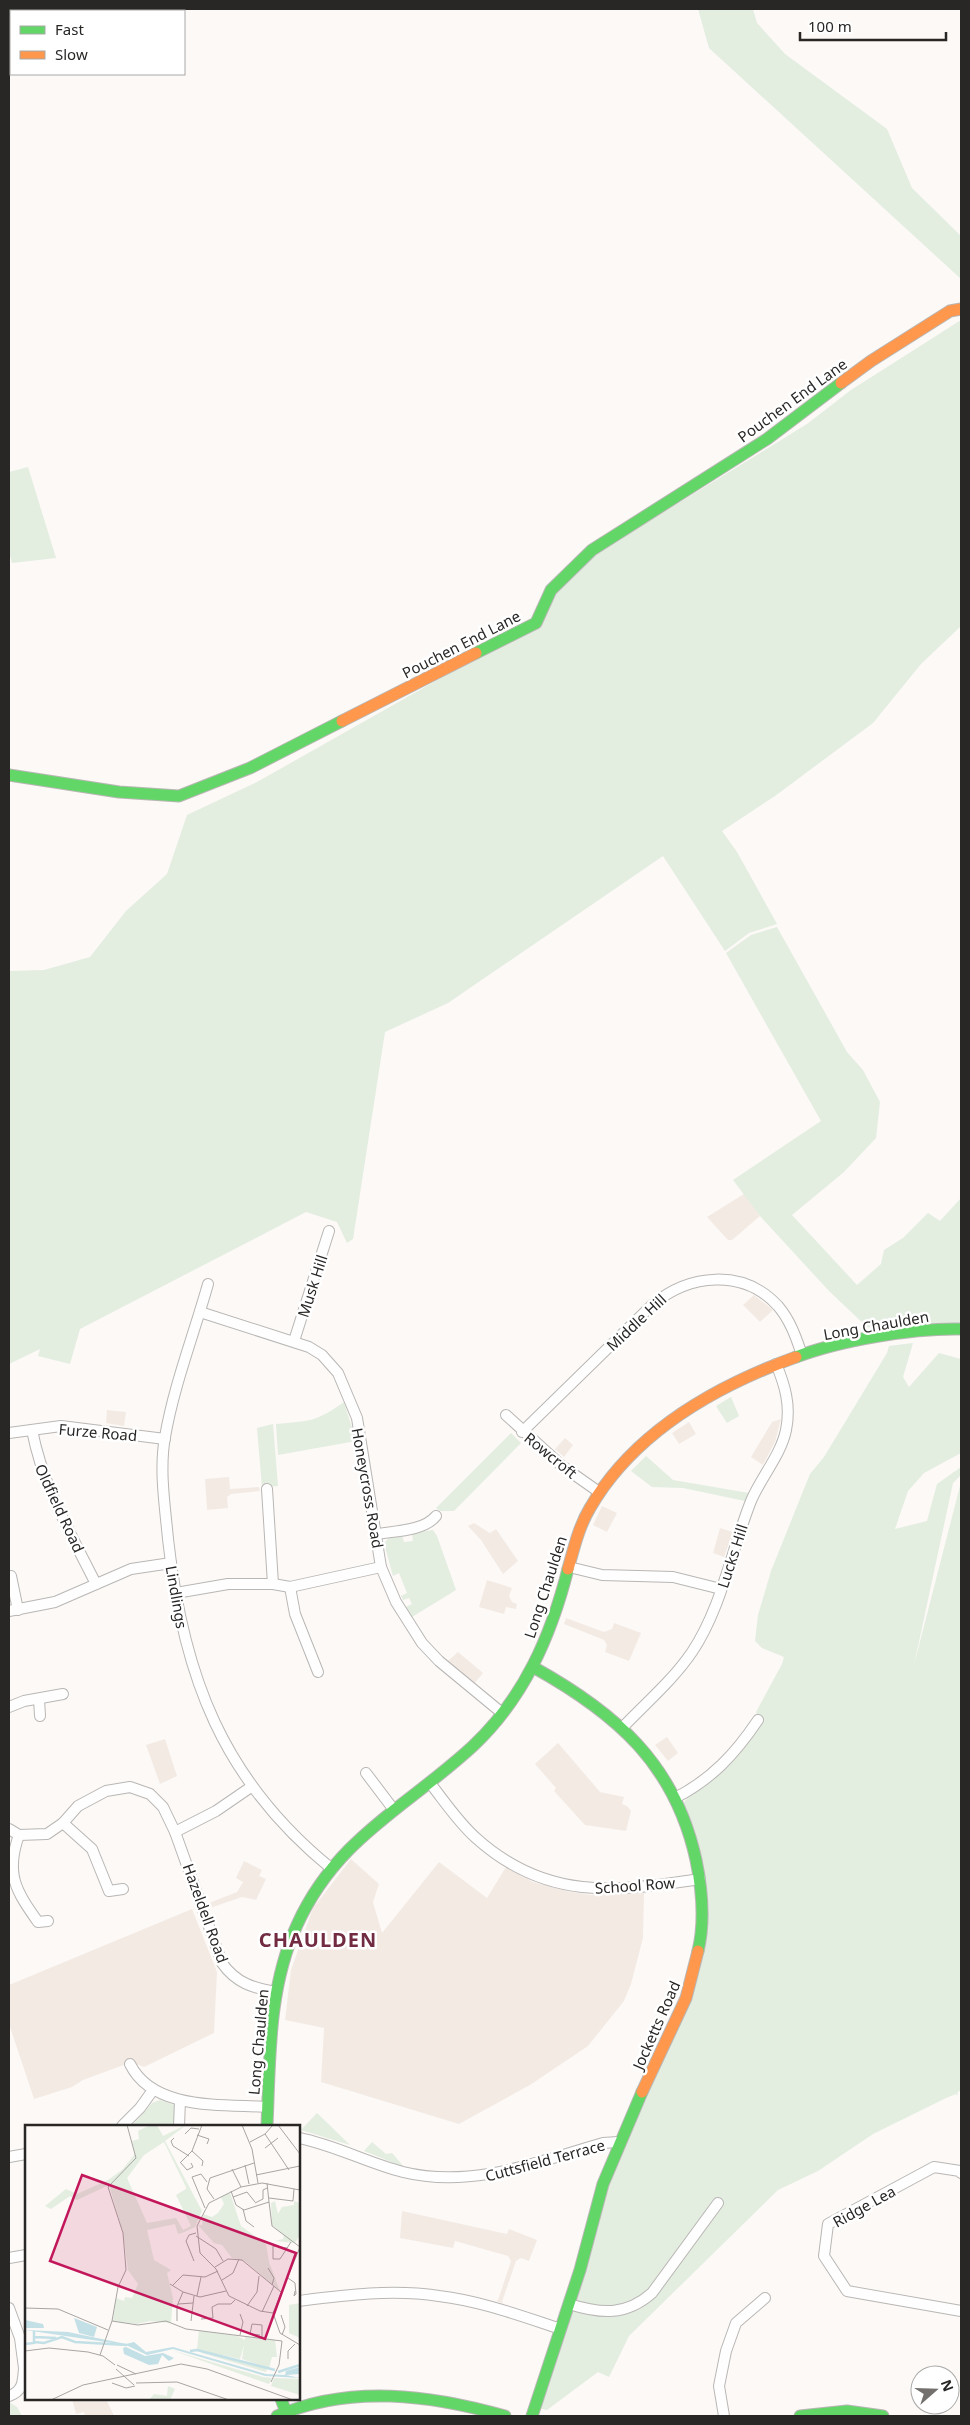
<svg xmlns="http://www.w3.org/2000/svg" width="970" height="2425" font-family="'Noto Sans',sans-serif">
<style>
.built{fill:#f3eae4}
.green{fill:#e3ede0}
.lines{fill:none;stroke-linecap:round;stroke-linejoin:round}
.street-casing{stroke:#b9b7b5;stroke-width:12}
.fast-casing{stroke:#b9b7b5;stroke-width:13}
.slow-casing{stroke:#b9b7b5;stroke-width:13}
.street{stroke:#fffefe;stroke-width:10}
.fast{stroke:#63d668;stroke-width:11}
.slow{stroke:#ff974d;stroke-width:11}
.labels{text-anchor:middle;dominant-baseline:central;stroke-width:5;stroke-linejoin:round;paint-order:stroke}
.street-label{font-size:15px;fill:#292725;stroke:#fff}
.district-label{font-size:20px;font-weight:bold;letter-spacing:1px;fill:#712c42;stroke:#fff}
.inset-river{fill:none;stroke:#c3e0e7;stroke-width:2.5}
.inset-road{fill:none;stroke:#a8a5a2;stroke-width:1}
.view{fill:#c2185b;fill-opacity:0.15;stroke:#c2185b;stroke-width:2.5}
.inset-edge{fill:none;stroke:#292725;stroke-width:2.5}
</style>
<rect width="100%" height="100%" fill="#fcf9f6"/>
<g class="built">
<path d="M744,1194L760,1216L732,1240H728L707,1217Z"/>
<path d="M754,1295L773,1310L760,1322L743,1305Z"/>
<path d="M107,1410L126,1412L124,1426L106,1423Z"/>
<path d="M781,1419L775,1442L763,1465L751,1457L772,1422Z"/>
<path d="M689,1422L696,1434L679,1444L672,1433Z"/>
<path d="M565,1438L573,1445L564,1457L555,1449Z"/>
<path d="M229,1477L230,1489L259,1487L260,1491L231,1494L227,1497L228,1508L207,1510L205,1479Z"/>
<path d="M602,1506L617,1513L607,1532L593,1525Z"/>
<path d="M474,1523L490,1533L496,1529L518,1561L503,1574L481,1540L468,1526Z"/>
<path d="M720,1528L733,1532L724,1557L713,1553Z"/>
<path d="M487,1580L512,1588L509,1596L512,1602L517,1604L516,1609L506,1607L504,1614L479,1607Z"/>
<path d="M566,1618L604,1632L612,1629L614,1623L641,1633L629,1661L605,1652L607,1645L604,1640L564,1624Z"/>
<path d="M458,1652L483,1673L474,1684L448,1661Z"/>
<path d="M667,1737L678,1753L668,1761L655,1745Z"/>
<path d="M165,1739L177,1776L160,1784L146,1745Z"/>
<path d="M558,1743L600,1792L624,1797L622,1804L627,1806L631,1811L626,1831L585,1825L554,1791L556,1788L535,1764Z"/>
<path d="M351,1859L379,1884L373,1902L382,1933L439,1862L487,1898L506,1867L533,1882L567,1891L590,1895L644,1893L643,1938L631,1984L624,2001L588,2046L530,2085L459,2124L321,2082L324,2028L285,2020L291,1970L313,1908Z"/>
<path d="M244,1861L262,1870L259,1876L266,1879L256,1900L242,1897L210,1908L209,1903L237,1892L243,1882L236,1878Z"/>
<path d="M192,1909L217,1972L214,2033L144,2067L132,2062L83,2080L72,2087L34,2099L9,2024V1985Z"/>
<path d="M402,2211L507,2234L509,2229L537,2240L529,2261L521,2258L516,2261L502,2302L504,2304L496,2301L498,2300L511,2261L508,2256L455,2241L453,2248L400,2238Z"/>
<path d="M72,2399H106L114,2416H85L84,2412L76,2414Z"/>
</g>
<g class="green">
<path d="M698,9H753L757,23L785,54L887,129L912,188L961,236V279L709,48Z"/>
<path d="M961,320V626L921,664L873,723L775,796L722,831L737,852L777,924L749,933L725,951L663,856L448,1003L385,1032L353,1239L347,1243L337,1222L306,1212L80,1329L70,1364L38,1356L40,1349L9,1364V971L44,970L90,957L126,911L167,874L187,815L257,782L542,621L556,593L599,552L807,424L851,390Z"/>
<path d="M28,467L56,558L12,563L9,552V472Z"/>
<path d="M777,927L847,1052L863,1070L880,1102L876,1138L844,1172L792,1215L857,1285L881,1264L884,1250L903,1238L928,1213L940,1221L961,1198V1324L890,1329L867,1327L829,1291L760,1216L733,1180L821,1121L726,953L751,935Z"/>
<path d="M913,1343L903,1377L909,1387L939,1353L961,1359V1453L924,1473L908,1491L895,1529L927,1521L937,1484L961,1467V1475L953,1483L914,1665L961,1482V2090L958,2092L957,2096L956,2094L946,2098L873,2134L818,2171L778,2190L629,2336L609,2377L598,2372L547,2410L538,2408L577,2293L621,2145L679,2027L705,1915L683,1803L759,1722L756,1712L782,1664L784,1657L762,1648L755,1641L758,1615L771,1571L810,1474L824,1457L887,1353L889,1346Z"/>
<path d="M731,1397L739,1416L727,1423L716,1406Z"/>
<path d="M344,1402L356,1441L278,1455L276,1424C310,1421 316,1422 344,1402Z"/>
<path d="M273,1424L278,1486L262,1487L257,1428Z"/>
<path d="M511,1433L521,1443L454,1511H440L436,1508Z"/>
<path d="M646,1456L673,1480L749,1493L745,1501L683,1488L652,1487L631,1471Z"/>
<path d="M433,1530L437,1536L456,1590L412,1617L406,1607L412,1604L409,1598L403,1600L401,1596L407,1593L399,1573L393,1576L384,1543L391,1536L402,1535L404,1542L413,1541L412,1533Z"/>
<path d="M160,2100L177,2106L176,2126H132L152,2103Z"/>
<path d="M317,2113L350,2145L301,2130Z"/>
<path d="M372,2142L386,2154L392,2153L404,2167L364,2151Z"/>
<path d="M9,2402L17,2407L22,2416H10Z"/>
</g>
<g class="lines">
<defs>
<g id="street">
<path d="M208,1284C194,1334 174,1385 165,1437C159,1470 165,1506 168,1539C183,1676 223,1781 332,1869"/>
<path d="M200,1312L309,1347L322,1355L338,1373L357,1418L381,1567L396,1602L422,1643L439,1661L502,1713"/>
<path d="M294,1341L329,1231"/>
<path d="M506,1415L562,1466L599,1492"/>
<path d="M32,1430C43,1487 70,1532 96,1584"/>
<path d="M522,1432L652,1305C689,1274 743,1268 778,1306C790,1320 796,1337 802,1355"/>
<path d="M9,1433L61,1426L165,1439"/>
<path d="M267,1489L273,1584"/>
<path d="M377,1534C394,1531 424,1531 436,1516"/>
<path d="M569,1567L602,1575L673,1577L721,1589"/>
<path d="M11,1576L18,1610"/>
<path d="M290,1587L295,1614L318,1672"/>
<path d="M176,1593L228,1584H273L290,1587L381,1567"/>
<path d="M9,1611L55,1602L131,1569L171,1563"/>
<path d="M39,1699L40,1716"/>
<path d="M9,1707L24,1701L63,1694"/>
<path d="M623,1727C646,1703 673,1680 692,1652C722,1607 731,1551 751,1501C761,1477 781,1455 786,1430C791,1406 785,1385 776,1364"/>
<path d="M366,1773L394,1810"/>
<path d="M430,1783C445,1802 458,1822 476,1838C546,1901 615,1892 700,1879"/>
<path d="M675,1798C712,1779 735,1754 758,1720"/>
<path d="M63,1823L92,1849L109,1891L123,1889"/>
<path d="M9,1829L19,1835L47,1834L63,1823L78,1806L106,1791L130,1787L150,1794L163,1807L175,1832L222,1963C236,1983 253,1988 276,1992"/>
<path d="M175,1832L216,1811L251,1787"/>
<path d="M19,1835C5,1874 16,1891 38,1922L48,1921"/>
<path d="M130,2064C153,2111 223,2104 268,2107"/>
<path d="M122,2126L140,2108L153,2090"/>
<path d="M179,2126L180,2101"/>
<path d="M299,2138C335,2145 367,2163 403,2172C472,2189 537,2162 603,2143L618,2142"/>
<path d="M9,2157L26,2154"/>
<path d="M961,2173L960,2171L934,2167L828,2224L824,2256L847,2291L961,2311"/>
<path d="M9,2258L26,2255"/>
<path d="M299,2301C346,2295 392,2289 439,2296C481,2301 521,2316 561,2329"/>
<path d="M569,2304C601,2314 626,2316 652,2293L718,2203"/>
<path d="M9,2308L20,2338L24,2368"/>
<path d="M9,2396C23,2391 23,2382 24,2368H26"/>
<path d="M724,2416L719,2386L726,2351L736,2323L765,2298"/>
</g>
<g id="fast">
<path d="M476,653L536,623L551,590L592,550L767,439L841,383"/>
<path d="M9,775L119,792L179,796L250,768L342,721"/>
<path d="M796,1357C841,1340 913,1328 961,1329"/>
<path d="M533,1667C616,1713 675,1764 696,1860C702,1889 705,1922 698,1951"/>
<path d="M267,2126C270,2058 268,1988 297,1925C337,1837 406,1808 473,1746C524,1698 551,1636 568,1569"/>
<path d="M281,2399L286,2412"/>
<path d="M277,2416C350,2384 431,2395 505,2416"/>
<path d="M532,2416L580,2270L603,2184L642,2092"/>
<path d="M800,2416L847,2411L883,2416"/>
</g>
<g id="slow">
<path d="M841,383L871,361L950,311L961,309"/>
<path d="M342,721L476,653"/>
<path d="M568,1569C574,1548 579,1526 590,1508C634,1432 716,1386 796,1357"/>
<path d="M642,2092L686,1998L698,1951"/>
</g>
</defs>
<use href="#street" class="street-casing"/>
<use href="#fast" class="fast-casing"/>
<use href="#slow" class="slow-casing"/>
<use href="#street" class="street"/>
<use href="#fast" class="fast"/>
<use href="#slow" class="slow"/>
</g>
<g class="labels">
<g class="street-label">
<text transform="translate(792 400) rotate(-36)">Pouchen End Lane</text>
<text transform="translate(461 644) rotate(-27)">Pouchen End Lane</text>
<text transform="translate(312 1286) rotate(-72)">Musk Hill</text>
<text transform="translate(636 1322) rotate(-43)">Middle Hill</text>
<text transform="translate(876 1325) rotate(-10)">Long Chaulden</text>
<text transform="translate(98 1432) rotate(5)">Furze Road</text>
<text transform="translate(551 1455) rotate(39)">Rowcroft</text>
<text transform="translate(368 1488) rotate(80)">Honeycross Road</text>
<text transform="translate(60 1508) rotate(65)">Oldfield Road</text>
<text transform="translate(732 1556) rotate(-72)">Lucks Hill</text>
<text transform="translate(545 1587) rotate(-72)">Long Chaulden</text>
<text transform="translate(177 1597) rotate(80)">Lindlings</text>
<text transform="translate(635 1885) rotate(-4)">School Row</text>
<text transform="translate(206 1913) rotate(70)">Hazeldell Road</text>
<text transform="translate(656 2025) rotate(-66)">Jocketts Road</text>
<text transform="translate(258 2042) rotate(-85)">Long Chaulden</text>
<text transform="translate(545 2160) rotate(-15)">Cuttsfield Terrace</text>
<text transform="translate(864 2206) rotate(-29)">Ridge Lea</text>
</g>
<g class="district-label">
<text x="318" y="1939">CHAULDEN</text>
</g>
</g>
<g transform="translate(25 2125)">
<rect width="275" height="275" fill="#fcf9f6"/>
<path d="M125,0H132L138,11L161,0L140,16L177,86L170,102L157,108L153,109L150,99L122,105L129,135L146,145L142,148L148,173L146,198L125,196L112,199L88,196L91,173L99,176L100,172L107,173L113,159L103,145L98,108L84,60L52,75L45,71L26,84L20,81L41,64L52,69L83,55L97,45L110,29L107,16L114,14L113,6ZM139,17L161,62V64L151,70L166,101L158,105L151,93L122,98L102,53L119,30ZM205,68L216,101L241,119L244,137L255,166L221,137L207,133L197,120L189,118L173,100H177L178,89L187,92L193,88L199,79L196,72ZM250,76L253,89L257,82L269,80V76L275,78V110L270,118L250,116L258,114L259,110L247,100L246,78ZM275,178V213L264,208V180ZM174,206L212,211L220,215V212L250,215L252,232H247L244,243L217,234L219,220L215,234L192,229L242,244L241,247L177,228L172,224ZM146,225L238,252L247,253L244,259ZM249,253L275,254V270L246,261ZM143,261L150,264L145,275H124L129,269L142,271Z" fill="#e3ede0" fill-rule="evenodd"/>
<path d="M49,193L72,202L69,212L54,208ZM0,195L18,199L19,203H0ZM0,205L43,207L101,219L109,217L121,227L148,222L241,249L260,250L261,246L275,242V249L261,250L275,253L240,251L148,224L122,230L101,220ZM101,222L120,231L138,228L149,233L144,236L137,230L133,239L124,240L99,229L98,223Z" fill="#c3e0e7"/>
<path class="inset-river" d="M10,212L31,213M9,217L19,218L37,212L50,217L102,220M0,219L9,218V206M165,226L172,225L250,245M253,247L275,240"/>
<path class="inset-road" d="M217,0L227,24L233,58M253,0L275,29M160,9L166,3L174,4M240,9L264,45M172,10L184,14L182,19M149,13L146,16L148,21L164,31M225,17L240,9L248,0M240,23L253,13M167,26L178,36L177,41M155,38L167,26L177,0M156,38L162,45L168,42L166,38M220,40L224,59M207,44L216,62M231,50L275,41M206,66L211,80L219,85L244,77L242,58M208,72L222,67L230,77M244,73L268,76L269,64M189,74L182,64L185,53L229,38M244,77L247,101L275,122M230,78L238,74V65L242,63M180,83L167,52L176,49L182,57M218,84L221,96L229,102M171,111L191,124L198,136M275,122L248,188L255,208L275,220M262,123L248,121V134H255L266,117M169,136L161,116L164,110L171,108M190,142L203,134L217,135L256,167M243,143L249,153L247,160M263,153L270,158L271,169L269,171L270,166M197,155L208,148L214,134M145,159L158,167L175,172L201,166M148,160L158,150L180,152L193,146M172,171L176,152M153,179L168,178M193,179H206L210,175M222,181L232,167L234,151M0,183L33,184L83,205M237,187L249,161M248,188L235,186L204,171L191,144L175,128L172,101L184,78L216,62L237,58L275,65M215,189L218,197L215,210M256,190L260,202L257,210M176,194L188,193L187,182L193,179M87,196L113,200L141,196L161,204L257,216M152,196V181L158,167M166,196L169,171M235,210L225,209L227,199L237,200V213M0,226L24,223L63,227L78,231L90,240M75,230L87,196L93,162L101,145L98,108L83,62L111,33L102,0M263,234V226L270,219M92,240L111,249M91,244L109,260M246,257L254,240L257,216M87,258L101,263L110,261M111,258L152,257L204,275M26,275L58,260L156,239L182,244L268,275"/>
<path class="view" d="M57,50L271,128L240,214L25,136Z"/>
<rect width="275" height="275" class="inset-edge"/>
</g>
<rect width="970" height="2425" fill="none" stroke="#292725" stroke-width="20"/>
<rect x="10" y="10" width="175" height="65" fill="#ffffff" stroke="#a9a9a8"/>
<rect x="20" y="26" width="25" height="8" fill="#63d668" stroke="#a9a9a8"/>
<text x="55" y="35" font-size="15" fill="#292725">Fast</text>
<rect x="20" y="51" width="25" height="8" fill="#ff974d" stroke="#a9a9a8"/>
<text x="55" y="60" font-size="15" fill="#292725">Slow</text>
<g transform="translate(935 2390) rotate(70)"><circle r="24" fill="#ffffff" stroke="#a9a9a8"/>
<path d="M0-4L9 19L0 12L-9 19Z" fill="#73706e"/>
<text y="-8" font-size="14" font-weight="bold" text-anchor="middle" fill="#292725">N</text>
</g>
<path d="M800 32v8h146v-8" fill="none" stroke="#292725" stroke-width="2.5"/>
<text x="808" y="32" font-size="15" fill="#292725" stroke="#ffffff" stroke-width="4" paint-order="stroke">100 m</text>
</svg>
